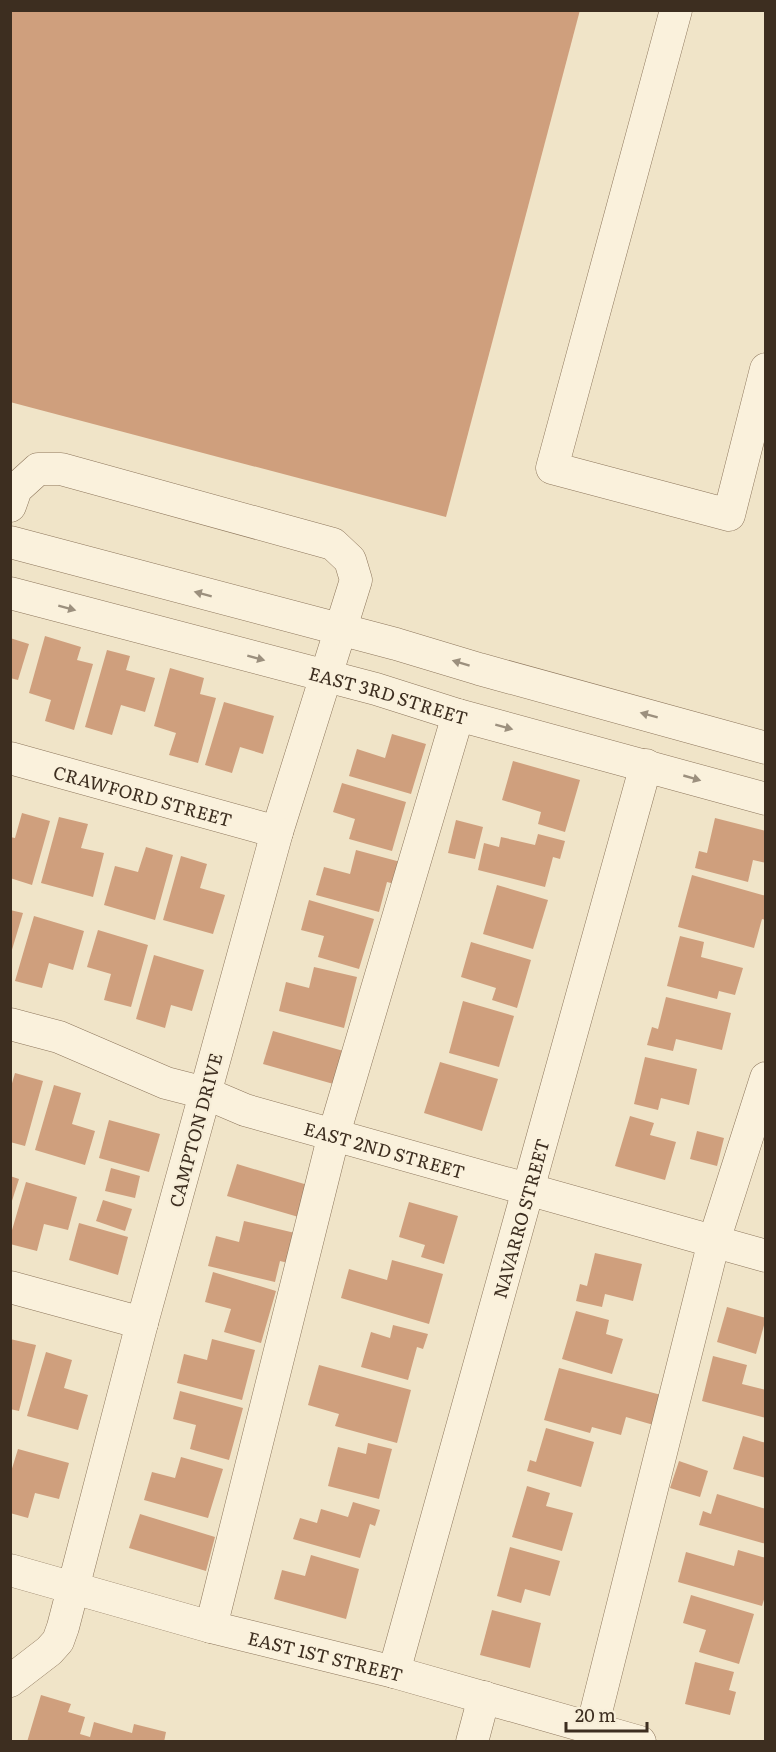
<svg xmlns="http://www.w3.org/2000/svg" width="776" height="1752" font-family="Literata,serif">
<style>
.building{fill:#cf9f7d}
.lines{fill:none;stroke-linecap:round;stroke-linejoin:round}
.minor-casing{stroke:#8d765c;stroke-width:33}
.minor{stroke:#faf1dc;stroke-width:32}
.oneway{fill:#9c907e}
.labels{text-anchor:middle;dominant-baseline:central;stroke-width:4.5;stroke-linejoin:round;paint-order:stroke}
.street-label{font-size:18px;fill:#3d2e20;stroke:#f7eed8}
</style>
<rect width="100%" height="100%" fill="#f0e4c8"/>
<g class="building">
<path d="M10,10H580L446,517L10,402Z"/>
<path d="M45,636L81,647L77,660L93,664L74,730L45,721L51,700L29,693Z"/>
<path d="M10,638L29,644L18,680L10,678Z"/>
<path d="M107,650L130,656L126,670L155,678L145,712L121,705L112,735L85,727Z"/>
<path d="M170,668L204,678L200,694L216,698L198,763L169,755L176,733L154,726Z"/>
<path d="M224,702L274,716L263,754L240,747L232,773L205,765Z"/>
<path d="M392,734L426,744L411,794L349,776L357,749L385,758Z"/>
<path d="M513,761L580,780L565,832L538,824L541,812L502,800Z"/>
<path d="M342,783L406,802L392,851L349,839L355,819L333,812Z"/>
<path d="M22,813L50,821L32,885L10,878V837L15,838Z"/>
<path d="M59,817L88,824L81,848L104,853L93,897L41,883Z"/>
<path d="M715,818L766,831V863L753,860L748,882L695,868L699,851L707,853Z"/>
<path d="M456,820L483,827L475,859L448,853Z"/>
<path d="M538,834L565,841L560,859L553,857L545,887L478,870L484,843L499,847L501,837L535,845Z"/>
<path d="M146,847L173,855L155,920L104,905L115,866L138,872Z"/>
<path d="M356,850L408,864L402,886L387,882L379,912L316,895L324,867L350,874Z"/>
<path d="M181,856L207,864L200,888L225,895L213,934L163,920Z"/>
<path d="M692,875L766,896V920L762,919L754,948L678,927Z"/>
<path d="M497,885L548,900L533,949L483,934Z"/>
<path d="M309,900L374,919L359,969L318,957L324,936L301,930Z"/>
<path d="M10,910L23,913L11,953H10Z"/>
<path d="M34,916L84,931L73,970L49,963L42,988L15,981Z"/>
<path d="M98,930L148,945L131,1007L104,1000L111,974L87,967Z"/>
<path d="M680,936L704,942L701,957L743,968L735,995L719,991L717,999L667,986Z"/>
<path d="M471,942L531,960L517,1008L492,1000L496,988L461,977Z"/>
<path d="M154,955L204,970L192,1011L171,1005L165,1028L136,1019Z"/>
<path d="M314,967L357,977L344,1028L279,1011L286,982L309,988Z"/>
<path d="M666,997L731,1013L722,1050L676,1039L673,1051L647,1045L652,1027L658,1029Z"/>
<path d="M463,1001L514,1016L499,1067L449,1053Z"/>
<path d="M273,1031L347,1052L337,1085L263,1064Z"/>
<path d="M645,1057L697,1069L689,1105L661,1098L658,1110L634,1104Z"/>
<path d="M440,1062L498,1079L482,1131L424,1113Z"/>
<path d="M15,1073L43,1081L25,1146L10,1142V1090Z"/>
<path d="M54,1085L81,1093L72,1124L95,1131L85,1165L35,1150Z"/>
<path d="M630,1116L654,1123L650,1135L676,1142L665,1180L615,1166Z"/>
<path d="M109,1120L160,1134L149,1172L99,1158Z"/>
<path d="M697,1131L724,1138L717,1166L690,1159Z"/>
<path d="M237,1164L311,1186L302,1218L227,1196Z"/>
<path d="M111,1168L140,1176L135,1198L105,1191Z"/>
<path d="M10,1176L19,1179L11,1204H10Z"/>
<path d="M26,1182L77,1197L68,1230L44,1224L37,1251L10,1244V1237Z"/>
<path d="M103,1200L132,1209L125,1231L96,1221Z"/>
<path d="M409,1202L458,1216L444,1264L421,1257L425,1245L399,1237Z"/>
<path d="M244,1221L295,1233L288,1263L280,1261L275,1282L208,1266L216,1236L239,1242Z"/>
<path d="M79,1223L128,1237L118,1275L69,1260Z"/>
<path d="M595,1253L642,1264L633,1301L605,1294L602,1307L576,1301L580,1284L587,1286Z"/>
<path d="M392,1260L443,1274L429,1324L341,1298L349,1269L387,1280Z"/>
<path d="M213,1272L276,1291L261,1343L224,1332L231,1309L205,1302Z"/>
<path d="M727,1307L766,1318L756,1354L717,1342Z"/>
<path d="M576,1311L609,1320L606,1334L623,1339L612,1374L562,1359Z"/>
<path d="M393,1325L428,1334L423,1349L417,1347L408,1380L361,1367L371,1332L390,1338Z"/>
<path d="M10,1339L36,1345L19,1411L10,1409Z"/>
<path d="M212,1339L255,1350L242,1400L177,1383L184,1354L207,1360Z"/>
<path d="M46,1352L72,1360L64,1388L88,1395L78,1430L27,1416Z"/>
<path d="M713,1356L747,1365L742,1384L766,1390V1418L702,1401Z"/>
<path d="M319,1365L411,1390L397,1443L335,1426L339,1414L308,1405Z"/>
<path d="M559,1368L665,1396L657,1426L626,1417L621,1435L592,1427L590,1433L544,1420Z"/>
<path d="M180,1391L243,1408L229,1460L190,1449L196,1425L173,1419Z"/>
<path d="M546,1428L594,1442L581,1487L527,1471L530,1460L536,1462Z"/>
<path d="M743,1436L766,1443V1478L733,1469Z"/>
<path d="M368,1443L392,1449L379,1499L328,1486L338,1447L366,1454Z"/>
<path d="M18,1449L69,1463L59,1499L35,1493L28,1518L10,1513V1475Z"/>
<path d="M181,1457L223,1469L208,1518L144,1500L152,1472L175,1478Z"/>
<path d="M679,1461L708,1471L700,1497L670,1488Z"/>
<path d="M527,1486L550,1493L546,1506L573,1513L562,1551L512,1537Z"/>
<path d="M717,1494L766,1509V1544L699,1525L703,1511L711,1514Z"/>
<path d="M353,1502L380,1510L375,1526L370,1524L360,1558L293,1539L300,1518L317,1523L321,1509L348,1517Z"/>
<path d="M140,1514L215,1537L206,1571L129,1548Z"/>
<path d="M510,1547L560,1561L550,1596L525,1589L521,1603L497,1596Z"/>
<path d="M738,1550L766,1558V1593L762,1606L678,1582L686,1552L734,1566Z"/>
<path d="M311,1555L359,1569L346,1619L274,1599L282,1570L305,1576Z"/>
<path d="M691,1595L754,1614L739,1664L699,1652L706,1630L683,1623Z"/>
<path d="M492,1610L541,1623L530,1668L480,1655Z"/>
<path d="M695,1662L734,1672L729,1690L736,1692L730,1715L685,1704Z"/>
<path d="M41,1695L71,1704L68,1712L85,1717L80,1734L90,1737L94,1722L132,1733L134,1724L166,1732L164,1742H27Z"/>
</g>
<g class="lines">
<defs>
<g id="minor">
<path d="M676,10L552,468L729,515L766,369"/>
<path d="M10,506L16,489L38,469H61L333,544L350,560L356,580L277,832L142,1323L63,1627L58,1641L49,1651L10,1681"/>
<path d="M10,542L396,644L479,669L766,748"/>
<path id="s1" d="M10,593L376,689L458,715L766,799"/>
<path id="s2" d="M10,758L277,832"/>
<path id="s3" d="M10,1024L59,1037L166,1083L205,1093L245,1110L766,1256"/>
<path d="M10,1287L142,1323"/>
<path id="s4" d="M10,1570L211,1627L394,1672L640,1742"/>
<path d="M211,1627L334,1134L458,715"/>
<path id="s5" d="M394,1672L646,765"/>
<path d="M592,1728L714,1241L766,1078"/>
<path d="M472,1742L484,1697"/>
</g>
</defs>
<use href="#minor" class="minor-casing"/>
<use href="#minor" class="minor"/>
</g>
<defs><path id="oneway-solid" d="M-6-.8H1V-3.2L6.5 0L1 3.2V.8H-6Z" transform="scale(1.5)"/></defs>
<g class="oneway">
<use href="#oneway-solid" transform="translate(203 594) rotate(-165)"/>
<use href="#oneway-solid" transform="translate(67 608) rotate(15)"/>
<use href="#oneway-solid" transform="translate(256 658) rotate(15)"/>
<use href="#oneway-solid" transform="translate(461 663) rotate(-163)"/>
<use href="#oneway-solid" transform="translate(649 715) rotate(-165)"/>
<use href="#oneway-solid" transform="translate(504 727) rotate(15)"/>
<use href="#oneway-solid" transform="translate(692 778) rotate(16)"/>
</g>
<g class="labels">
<g class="street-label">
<text stroke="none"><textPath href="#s1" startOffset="392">EAST 3RD STREET</textPath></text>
<text stroke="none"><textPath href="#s2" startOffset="138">CRAWFORD STREET</textPath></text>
<text transform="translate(195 1130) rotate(-75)">CAMPTON DRIVE</text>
<text stroke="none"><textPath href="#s3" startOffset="396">EAST 2ND STREET</textPath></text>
<text stroke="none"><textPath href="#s5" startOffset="471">NAVARRO STREET</textPath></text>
<text stroke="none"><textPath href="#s4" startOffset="327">EAST 1ST STREET</textPath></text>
</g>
</g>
<rect width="776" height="1752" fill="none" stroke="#3d2e20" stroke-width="24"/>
<path d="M566 1722v9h81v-9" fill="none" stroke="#3d2e20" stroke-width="3"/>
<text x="575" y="1722" font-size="18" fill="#3d2e20" stroke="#f7eed8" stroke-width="4.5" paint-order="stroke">20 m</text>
</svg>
